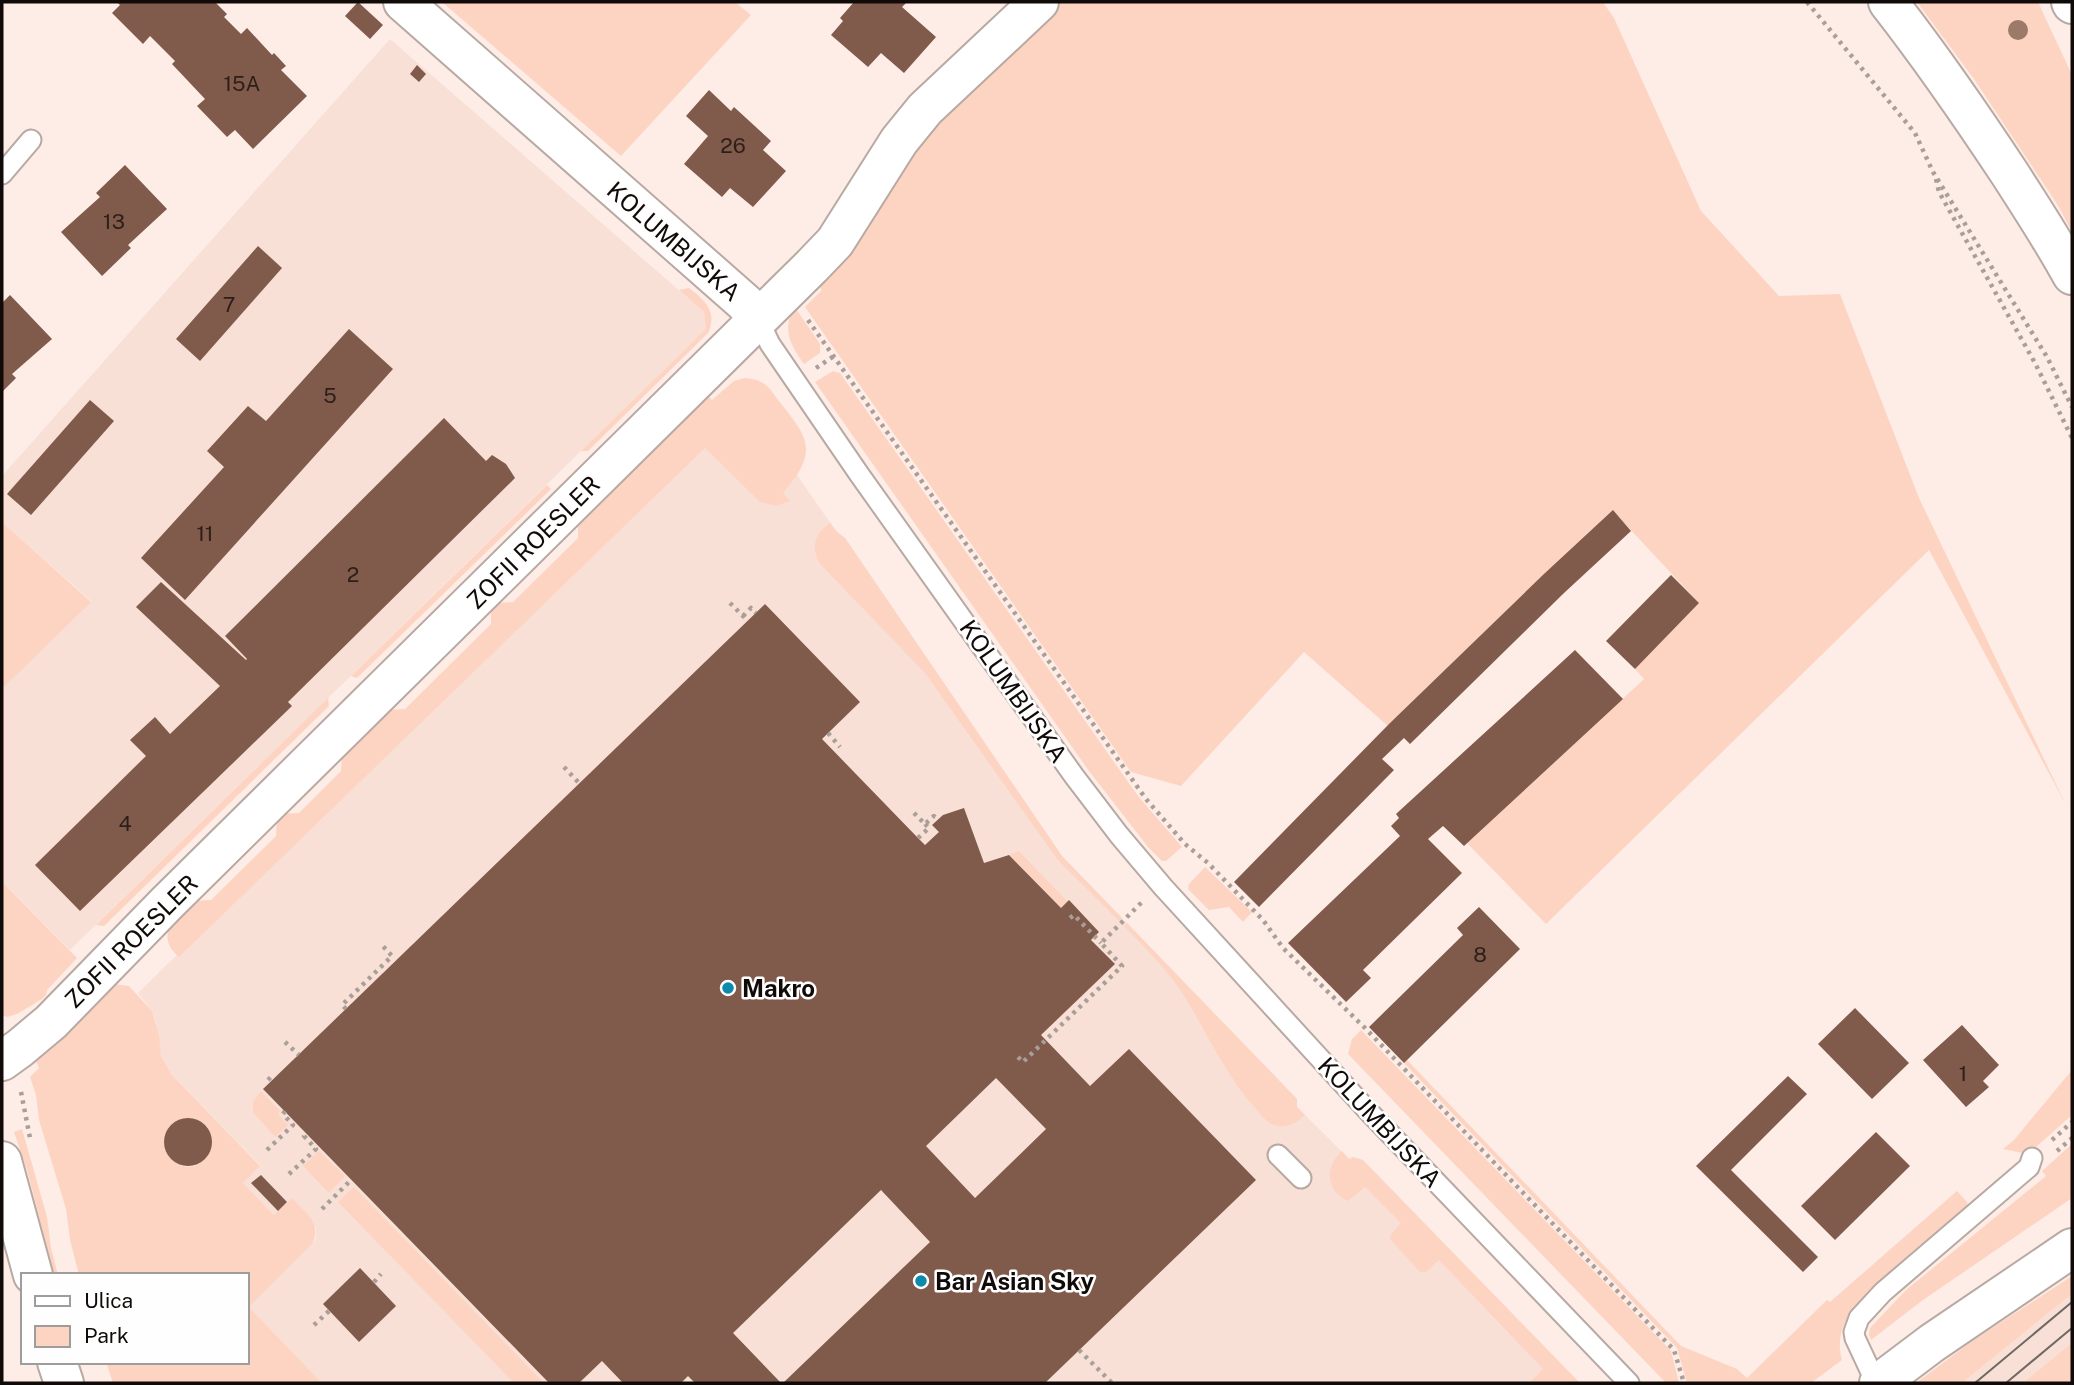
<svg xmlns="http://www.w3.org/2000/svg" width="2074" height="1385" font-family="'Public Sans',sans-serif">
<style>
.built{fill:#f8e0d6}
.green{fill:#fdd4c2;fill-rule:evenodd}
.building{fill:#805a4a;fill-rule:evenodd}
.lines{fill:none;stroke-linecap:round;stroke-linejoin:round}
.lane-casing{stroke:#b8a9a3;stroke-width:23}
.street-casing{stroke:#b8a9a3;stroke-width:42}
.highway-casing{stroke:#b8a9a3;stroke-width:42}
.path{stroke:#aa9e99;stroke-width:4.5;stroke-dasharray:3.5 5;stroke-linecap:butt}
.lane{stroke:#fff;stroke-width:19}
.street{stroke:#fff;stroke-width:38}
.highway{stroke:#fff;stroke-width:38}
.tram{stroke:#716763;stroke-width:2}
.tree{fill:#9c7968}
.poi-dot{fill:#0d89ac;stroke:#fefefe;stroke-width:2.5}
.labels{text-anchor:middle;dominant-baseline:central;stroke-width:5;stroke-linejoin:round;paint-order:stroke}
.number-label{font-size:21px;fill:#2c1f19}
.street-label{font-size:24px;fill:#100b09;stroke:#fefefe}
.poi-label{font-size:24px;font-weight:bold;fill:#100b09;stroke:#fefefe;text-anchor:start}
</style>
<rect width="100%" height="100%" fill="#fdede6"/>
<g class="built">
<path d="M390,39L704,312L706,329L70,950L2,882V689L91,601L2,522V476Z"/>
<path d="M730,411L796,464L797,475L817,504L837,532L845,538L1062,856L1297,1099V1107L1574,1383H322L249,1307L312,1244L316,1238V1228L292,1198L274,1215L243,1183L260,1165L172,1075L161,1056L155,1019L152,1011L138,993Z"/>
<path d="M2072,1294V1342L2023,1383H1962Z"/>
</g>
<g class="green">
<path d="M442,2H735L751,15L621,156Z"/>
<path d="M1058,2H1603L1614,18L1701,211L1779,296L1840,294L1919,498L2065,803L1929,550L1546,924L1467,843L1644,679L1635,669L1699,603L1613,511L1388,726L1304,652L1181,786L1131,772L805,307L822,290L816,284L937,121Z"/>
<path d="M1917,2H2038L2072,75V232L2059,207L1974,79Z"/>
<path d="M689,288C705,300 718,312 708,333L588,451H581L706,329L704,312L679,290Z"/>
<path d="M794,306L820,344V353L804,364C790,345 782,329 794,306Z"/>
<path d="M833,371L840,373L1138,796L1182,847L1166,861H1162L1148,847L1089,771L815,382Z"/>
<path d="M745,378C756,379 762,381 770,389C801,432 826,445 783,493L790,501L776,506L760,502L705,448L179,957C154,936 175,918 192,901L211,900L276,836L277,817L279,814L299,813L341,771L342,752L385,710L405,709L491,624V605L493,603L513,602L578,538V519L705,393L712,400L734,381Z"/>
<path d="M547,485L551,489L357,678L351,676Z"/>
<path d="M2,522L91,602L2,689Z"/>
<path d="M830,523L837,532L845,538L1062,856L1122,918L1119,921L1057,859L925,673L821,565C810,549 814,534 830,523Z"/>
<path d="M328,698L329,706L104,926L96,925Z"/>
<path d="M1019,851L1068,902L1061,908L1009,855Z"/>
<path d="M1205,867L1252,912L1243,922L1229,907L1209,910L1188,889L1189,884Z"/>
<path d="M2,882L77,958L47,990L46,995L42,999L17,1014L7,1017L2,1015Z"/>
<path d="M1127,923L1297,1099V1107L1305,1115C1296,1124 1284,1130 1271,1124C1265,1120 1260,1114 1256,1109C1224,1074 1206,1030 1181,991C1165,967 1144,947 1124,926Z"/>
<path d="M113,984L129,986L152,1011L159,1035L161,1056L172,1075L260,1166L243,1183L274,1215L292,1198C305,1212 323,1224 312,1244L249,1307L322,1383H113L106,1362H247V1275H79L70,1240L66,1209L39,1120L36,1095L30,1077L39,1068L34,1057ZM182,1119C227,1115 215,1177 180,1165C175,1163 171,1160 168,1155C159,1140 168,1125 182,1119Z"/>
<path d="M1361,1030L1671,1351L1679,1383H1666L1348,1054L1352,1039Z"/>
<path d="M1407,1060L1681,1346L1737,1369L1747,1378L1827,1300L1830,1302L1957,1191L1967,1202L1969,1209C1963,1218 1951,1221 1942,1228C1917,1246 1894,1268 1872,1289C1865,1297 1856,1304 1850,1313C1841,1327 1837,1344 1842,1360L1811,1383H1687L1677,1348L1404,1063Z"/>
<path d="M2072,1070V1115L2028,1154L2003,1149L2014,1140Z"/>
<path d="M261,1091L280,1111L278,1114L288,1125L275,1137L253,1112V1102Z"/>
<path d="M22,1129L47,1217L51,1248L58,1275H54L27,1170L14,1132Z"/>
<path d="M2072,1144V1198L1923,1300L1871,1340L1869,1335L1870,1328L1906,1290L2046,1176L2042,1171Z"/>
<path d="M319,1151L345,1176L329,1193L303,1166Z"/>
<path d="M1342,1151L1349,1159L1353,1157L1363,1160L1580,1383H1529L1543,1369L1439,1260L1426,1272H1420L1390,1239L1391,1234L1401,1223L1365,1187L1348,1201C1326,1192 1324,1167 1342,1151Z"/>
<path d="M354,1187L544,1383H514L338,1202Z"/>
<path d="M2072,1276V1294L1962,1383H1916L1971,1342Z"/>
<path d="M2072,1342V1383H2023L2070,1344Z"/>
</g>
<g class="building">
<path d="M117,2H215L227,14L224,17L241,34L247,28L272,55L274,53L286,66L281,70L307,96L253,149L235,130L227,137L197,106L205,99L172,64L175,61L150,36L143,44L112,13L120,5Z"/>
<path d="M358,2L383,25L370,39L345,16Z"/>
<path d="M854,2H907L902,7L936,37L904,73L881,53L868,67L831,35L843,21L840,18Z"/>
<path d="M417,65L426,74L419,82L410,74Z"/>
<path d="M709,90L731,111L734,107L771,141L763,150L786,171L753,207L730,188L722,197L684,164L708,136L686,116Z"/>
<path d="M125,165L167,209L128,245L131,248L102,276L61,232L100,197L96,193Z"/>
<path d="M258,246L282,268L200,361L176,339Z"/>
<path d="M10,295L52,339L12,374L16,378L2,392V303Z"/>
<path d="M349,329L393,369L185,600L141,558L224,467L207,451L248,406L266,421Z"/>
<path d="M90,400L114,421L31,515L7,494Z"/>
<path d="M444,418L486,461L492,455L506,464L515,478L288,702L292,706L80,911L35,865L146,756L130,740L155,717L170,734L220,686L136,607L161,582L246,660L247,659L225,636Z"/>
<path d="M1613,510L1631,531L1564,593L1410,744L1404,738L1382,759L1394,770L1259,907L1234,882L1389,724L1545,573Z"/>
<path d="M1671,575L1699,603L1635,669L1606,641Z"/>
<path d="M765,604L860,702L822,739L918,838L925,845L939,832L932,825L943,815L964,808L984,863L1009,855L1061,908L1069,900L1099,932L1091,940L1115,964L1041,1035L1090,1086L1129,1049L1256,1180L1045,1383H783L930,1242L881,1190L733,1333L781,1383H695L688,1376L681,1383H623L602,1361L579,1383H549L263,1089ZM996,1078L1046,1129L975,1198L926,1146Z"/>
<path d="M1575,650L1623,699L1464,846L1443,826L1428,839L1462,873L1363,970L1371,978L1346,1002L1288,943L1400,836L1391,826L1399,818L1396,814Z"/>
<path d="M1479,907L1520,949L1404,1063L1369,1027L1463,935L1457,928Z"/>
<path d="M1855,1008L1909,1063L1872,1099L1818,1044Z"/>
<path d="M1962,1025L1999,1065L1983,1081L1989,1087L1966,1107L1923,1060Z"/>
<path d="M1788,1076L1807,1094L1731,1170L1818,1257L1803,1272L1696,1166Z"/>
<circle cx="188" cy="1142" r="24"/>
<path d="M1876,1132L1910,1166L1835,1240L1801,1206Z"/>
<path d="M261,1175L287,1202L278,1211L251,1183Z"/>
<path d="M360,1268L396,1306L359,1342L323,1304Z"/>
</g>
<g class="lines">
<defs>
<g id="lane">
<path d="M2,174L31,140"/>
<path d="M758,319L770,344L859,474L1074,776L1119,835L1163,887L1369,1112L1629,1383"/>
<path d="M1278,1155L1301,1178"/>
<path d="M1876,1383L1855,1338L1854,1332L1859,1318L1883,1292L2029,1167L2032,1158"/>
</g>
<g id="street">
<path d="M403,2L745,303L758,319"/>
<path d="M2,1061L20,1048L51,1022L167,903L812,266L835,242L899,141L925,109L1039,2"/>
<path d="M2,1161L33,1275"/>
<path d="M57,1362L64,1383"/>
<path d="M1879,1383L1932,1343L2072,1248"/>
</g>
<g id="highway">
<path d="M1888,2C1931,57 1971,115 2010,174C2031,207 2053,240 2072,275"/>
<path d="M2071,2L2072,4"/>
</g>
</defs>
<use href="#lane" class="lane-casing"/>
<use href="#street" class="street-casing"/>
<use href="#highway" class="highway-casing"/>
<g class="path">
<path d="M1807,2L1915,133L1933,172L2047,357L2072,407"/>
<path d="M1936,179L1939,192L2035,363L2072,438"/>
<path d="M808,320L1146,799L1185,844L1208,863L1263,920L1283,948L1364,1027L1674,1350L1684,1383"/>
<path d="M816,368L834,356"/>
<path d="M730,603L748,621"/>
<path d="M743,616L751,608L756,613"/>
<path d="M828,733L840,747"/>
<path d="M564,767L579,783"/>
<path d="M914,813L925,824L934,816L938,820"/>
<path d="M918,838L929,828L925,824"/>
<path d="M1070,918L1074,915L1101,943"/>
<path d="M346,1009L342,1005L392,956L380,943"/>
<path d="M285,1042L299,1055"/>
<path d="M1018,1057L1023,1062L1122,966L1101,943L1142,902"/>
<path d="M268,1080L271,1077L273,1079"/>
<path d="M21,1092L30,1138"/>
<path d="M2052,1140L2072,1122"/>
<path d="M267,1150L293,1125L283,1114L285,1111"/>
<path d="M2057,1151L2072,1138"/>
<path d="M289,1174L316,1149L304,1136L306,1133"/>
<path d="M322,1209L351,1180"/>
<path d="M374,1282L381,1274"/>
<path d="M314,1325L329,1311"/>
<path d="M1079,1350L1112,1383"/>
</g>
<use href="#lane" class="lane"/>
<use href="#street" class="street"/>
<use href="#highway" class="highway"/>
<g class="tram">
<path d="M1975,1383L2072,1302"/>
<path d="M2006,1383L2072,1328"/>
</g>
</g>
<circle class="tree" cx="2018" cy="30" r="10"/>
<g class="poi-dot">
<circle cx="728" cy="988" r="7"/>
<circle cx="921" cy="1281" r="7"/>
</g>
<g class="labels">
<g class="number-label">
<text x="242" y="83">15A</text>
<text x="733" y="145">26</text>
<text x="114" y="221">13</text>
<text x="229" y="304">7</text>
<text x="330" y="395">5</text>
<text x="205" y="533">11</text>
<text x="353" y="574">2</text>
<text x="125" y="823">4</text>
<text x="1480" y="954">8</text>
<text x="1963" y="1073">1</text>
</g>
<g class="street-label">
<text transform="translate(674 241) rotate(41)">KOLUMBIJSKA</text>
<text transform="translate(533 542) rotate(-45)">ZOFII ROESLER</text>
<text transform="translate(1014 691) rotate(55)">KOLUMBIJSKA</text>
<text transform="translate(131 941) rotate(-45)">ZOFII ROESLER</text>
<text transform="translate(1380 1122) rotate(47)">KOLUMBIJSKA</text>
</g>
<g class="poi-label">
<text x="742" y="988">Makro</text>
<text x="935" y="1281">Bar Asian Sky</text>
</g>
</g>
<rect width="2074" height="1385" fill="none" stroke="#100b09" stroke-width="7"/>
<rect x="21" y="1273" width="228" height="91" fill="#fefefe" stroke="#9f9d9c" stroke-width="2"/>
<rect x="35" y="1296" width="35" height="10" fill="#ffffff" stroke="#9f9d9c" stroke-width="2"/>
<text x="84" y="1308" font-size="21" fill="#100b09">Ulica</text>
<rect x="35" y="1326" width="35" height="21" fill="#fdd4c2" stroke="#9f9d9c" stroke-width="2"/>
<text x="84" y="1343" font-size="21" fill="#100b09">Park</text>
</svg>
